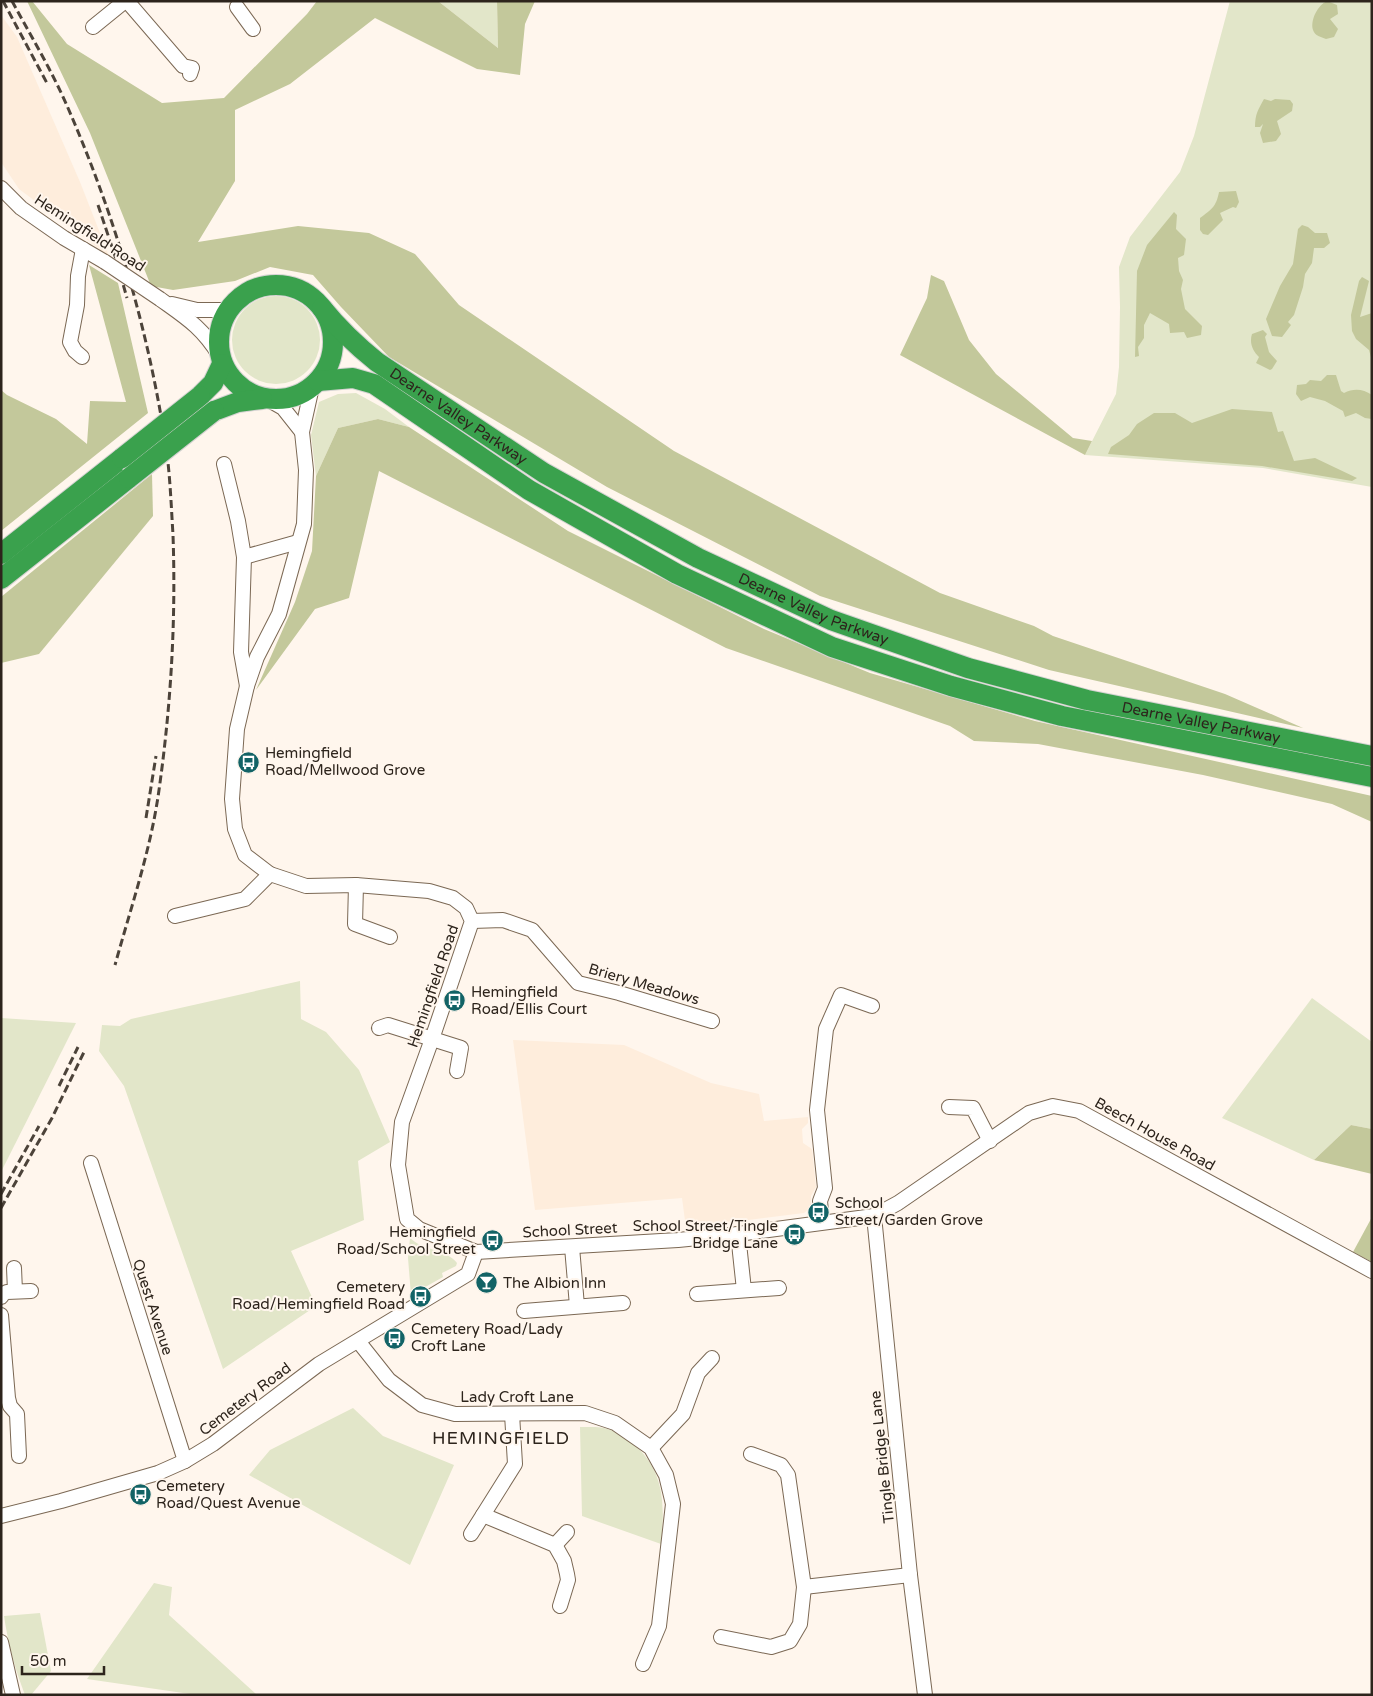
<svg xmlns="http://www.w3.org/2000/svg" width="1373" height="1696" font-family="'Varela Round',sans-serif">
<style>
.built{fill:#feeddc}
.green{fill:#e2e6c9}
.forest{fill:#c3c89b}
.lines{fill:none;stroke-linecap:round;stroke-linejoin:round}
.minor-casing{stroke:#7b6854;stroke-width:16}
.highway-casing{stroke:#d5d3d2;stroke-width:22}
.minor{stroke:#fff;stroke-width:14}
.highway{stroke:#3aa14d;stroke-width:20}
.rail{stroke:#4c433a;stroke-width:3;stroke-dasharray:8 4;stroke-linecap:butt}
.minor-bridge-casing{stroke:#7b6854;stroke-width:16;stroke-linecap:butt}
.highway-bridge-casing{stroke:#d5d3d2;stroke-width:22;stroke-linecap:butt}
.minor-bridge{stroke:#fff;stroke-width:14}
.highway-bridge{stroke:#3aa14d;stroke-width:20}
.labels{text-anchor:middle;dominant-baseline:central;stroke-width:4;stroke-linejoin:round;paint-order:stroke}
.street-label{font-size:15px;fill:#2d241c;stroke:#fff6ed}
.poi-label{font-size:15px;fill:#2d241c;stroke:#fff6ed;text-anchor:start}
.quarter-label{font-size:18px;letter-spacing:1px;fill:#2d241c;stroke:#fff6ed}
</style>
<rect width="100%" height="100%" fill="#fff6ed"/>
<g class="built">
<path d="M1,15L17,37L80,182L109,256L19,189L1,162Z"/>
<path d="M513,1040L624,1045L711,1083L759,1094L764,1121L808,1117V1123L802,1129L803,1143L812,1149L816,1187L811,1196V1207L804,1213L686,1228L682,1198L535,1210Z"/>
</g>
<g class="green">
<path d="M438,1H497L498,48Z"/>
<path d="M1230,1H1372V487L1263,468L1085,455L1116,394L1119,367L1120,307L1119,267L1130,237L1180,172L1194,136Z"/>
<circle cx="276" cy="340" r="44"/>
<path d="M356,393L385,409L409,427L378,419L338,428L316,476L311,435L319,402L338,394Z"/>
<path d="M300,981L301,1019L326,1032L359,1070L390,1142L358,1161L364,1220L291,1251L316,1306L223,1369L124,1086L99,1051L102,1025L120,1026L131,1019Z"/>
<path d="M1312,998L1372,1042V1129L1351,1125L1314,1160L1222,1118Z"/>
<path d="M1,1018L76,1023L1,1172Z"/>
<path d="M410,1238C422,1250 448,1250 457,1263L456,1266L442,1273L443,1277L411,1295L408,1258Z"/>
<path d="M353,1408L383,1436L454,1465L410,1565L249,1475L270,1450Z"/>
<path d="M580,1427C590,1427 601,1426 611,1430C618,1432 625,1437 631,1442C665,1469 665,1504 661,1544L582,1516Z"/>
<path d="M154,1583L172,1587L169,1615L257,1695H197L87,1679Z"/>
<path d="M40,1613L51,1671L31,1695H25C15,1669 8,1644 4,1616Z"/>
</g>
<g class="forest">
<path d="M27,1H32L67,44L162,103L224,98L307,14L317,1H438L498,48L497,1H535L525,24L520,75L477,69L375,18L290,84L235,110V181L198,242L298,226L369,233L415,254L459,305L674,451L940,593L1034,626L1053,636L1225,694L1303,728L1049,670L820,596L607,487L389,357L341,307L313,275L270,267L235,281L173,290L151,286L90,133Z"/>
<path d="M1327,1L1337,5L1338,14L1330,19L1338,29L1334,37L1326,39C1321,37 1315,36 1313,30C1310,20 1318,5 1327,1Z"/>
<path d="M1264,99L1271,101L1275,99L1290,100L1293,104L1292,111L1277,121L1281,134L1276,141L1263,143L1260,133L1263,124L1260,127H1255C1255,114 1258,110 1264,99Z"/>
<path d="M1236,191L1239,202L1236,208L1233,207L1220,213L1223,220L1208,235L1203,234L1200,230V218C1212,209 1216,207 1219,192Z"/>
<path d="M1174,212L1177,215L1176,229L1186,239L1184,255L1178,258L1179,271L1183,280L1181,289L1185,309L1202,326L1201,335L1187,338L1184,332L1170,333L1169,324L1150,313L1144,325V338L1138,347L1139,356L1135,357L1137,271L1147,245Z"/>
<path d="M1302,225L1308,227L1315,233H1327L1330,243L1324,248H1314L1312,263L1305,274L1303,287L1294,315L1288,322L1291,325L1282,337L1272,336L1266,319L1280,286L1293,264L1298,229Z"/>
<path d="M89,265L118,283L148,413L1,531V390L7,395L56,419L87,444L90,401L126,402Z"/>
<path d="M931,275L944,281L969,340L996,374L1073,438L1092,441L1085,455L900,355L927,298Z"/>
<path d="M1362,277L1369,281L1360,317L1372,313V361L1369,350L1356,339L1352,331L1351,315L1359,281Z"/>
<path d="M1263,330L1267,334L1265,337L1269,352L1277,361L1272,369L1270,370L1256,363L1259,357C1253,351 1249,343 1252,334Z"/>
<path d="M1327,375H1336L1341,391L1344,393C1354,388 1363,389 1372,395V419L1365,418L1356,413L1345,417L1343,411L1325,401L1310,397L1301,401L1296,394L1297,385L1306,384L1310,380L1321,381Z"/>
<path d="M1232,409L1272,412L1278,432L1283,431L1294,461L1315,458L1357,478L1352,481L1262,466L1108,454L1111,447L1129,435L1137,424L1154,413H1175L1192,423Z"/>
<path d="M378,419L409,427L568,531L764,629L870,673L1035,721L1372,796V822L1332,804L1203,775L1038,744L974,741L950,726L726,648L379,471L349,598L315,609L256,690L295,602L312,551L316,476L338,428Z"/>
<path d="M152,474L153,516L39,654L1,663V597Z"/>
<path d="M1351,1125L1372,1129V1174L1314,1160Z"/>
<path d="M1372,1217V1262L1353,1252Z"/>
</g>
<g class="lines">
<defs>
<g id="minor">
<path d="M127,1L183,66L192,68L190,74"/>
<path d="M237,7L253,29"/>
<path d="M93,27L125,1"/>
<path d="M1,188L21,208L64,238L105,262"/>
<path d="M160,299C185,317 202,327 219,355"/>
<path d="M172,304L197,310H228"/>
<path d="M82,357L75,351L70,342L77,305L78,276L83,249"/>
<path d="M312,387L302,432L306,470L304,524L279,614L257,657L247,686L237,729L232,799L235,829L245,855L270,874L306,886L356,885L429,891L453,898L466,908L472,921L432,1039L402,1122L398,1165L407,1219L419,1229L476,1252L678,1240L738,1234L874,1216L898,1203L1029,1113L1053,1106L1079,1111L1372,1271"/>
<path d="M269,400L283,408L302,432"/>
<path d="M224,464L238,521L244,557L241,652L247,686"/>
<path d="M244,557L298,542"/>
<path d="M356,885L355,924L390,937"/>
<path d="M175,916L245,899L270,874"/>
<path d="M472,921L503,920L532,930L578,983L619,993L712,1021"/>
<path d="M379,1028L388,1025L461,1048L457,1071"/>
<path d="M949,1107L973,1108L990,1141"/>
<path d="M91,1163L185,1461"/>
<path d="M874,1216L910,1575L925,1695"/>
<path d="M822,1222L820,1201L825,1188L817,1110L826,1029L841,995L872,1006"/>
<path d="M738,1234L744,1290"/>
<path d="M572,1247L577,1306"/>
<path d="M14,1268L15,1291"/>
<path d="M697,1294L779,1288"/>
<path d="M1,1297L3,1294L7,1292L31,1291"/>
<path d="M524,1311L623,1303"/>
<path d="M1,1315L8,1398L10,1406L17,1414L19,1456"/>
<path d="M358,1341L389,1380L422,1405L455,1414L585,1413L615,1423L651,1448L666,1475L673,1504L659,1626L643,1664"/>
<path d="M512,1414L515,1464L483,1515L555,1545L564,1561L567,1574L568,1580L560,1606"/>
<path d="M651,1448L683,1414L698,1373L712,1358"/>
<path d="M1,1516L61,1501L158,1473L185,1461L213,1444L319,1364L468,1274L476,1252"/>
<path d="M471,1534L483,1515"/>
<path d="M555,1545L567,1532"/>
<path d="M804,1587L910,1575"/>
<path d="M721,1637L771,1647L790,1641L800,1624L804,1587L788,1475L781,1465L751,1454"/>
<path d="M1,1642L13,1695"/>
</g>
<g id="highway">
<circle cx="276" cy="342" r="57"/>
<path id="s1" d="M322,308C339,329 357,346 377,362L544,473L698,558L831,620L968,668L1087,700L1372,756"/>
<path d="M318,381L353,378L374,384L529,490L677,574L832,647L951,686L1062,716L1372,777"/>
<path d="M200,396L213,383L222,364"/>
<path d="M214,411L238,402L262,399"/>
<path d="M1,554L122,458"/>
<path d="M1,579L129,478"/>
</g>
</defs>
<use href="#minor" class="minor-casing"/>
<use href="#highway" class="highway-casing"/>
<use href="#minor" class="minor"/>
<use href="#highway" class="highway"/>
<g class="rail">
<path d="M3,1L48,85"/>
<path d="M12,1C31,36 52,71 68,108C114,214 147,325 165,440C170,471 171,503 173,535C176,620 171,705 159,790C151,849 131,907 115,965"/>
<path d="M98,205L115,256L127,298"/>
<path d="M146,818L156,756"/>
<path d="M59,1086L78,1047"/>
<path d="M1,1194L39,1126"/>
<path d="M1,1208L52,1118L85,1050"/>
</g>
<defs>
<path id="minor-bridge" d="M105,262L160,299"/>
<g id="highway-bridge">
<path d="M122,458L200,396"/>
<path d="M129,478L214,411"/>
</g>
</defs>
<use href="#minor-bridge" class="minor-bridge-casing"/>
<use href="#highway-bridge" class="highway-bridge-casing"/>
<use href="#minor-bridge" class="minor-bridge"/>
<use href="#highway-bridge" class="highway-bridge"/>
</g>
<defs>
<symbol id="bus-disc" viewBox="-11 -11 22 22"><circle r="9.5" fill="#126366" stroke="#fff6ed"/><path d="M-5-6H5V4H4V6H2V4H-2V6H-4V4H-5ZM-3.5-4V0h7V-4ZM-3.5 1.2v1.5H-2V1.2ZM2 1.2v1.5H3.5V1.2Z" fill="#fff"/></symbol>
<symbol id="bar-disc" viewBox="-11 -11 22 22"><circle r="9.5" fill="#126366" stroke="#fff6ed"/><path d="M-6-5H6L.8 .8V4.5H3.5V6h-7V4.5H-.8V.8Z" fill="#fff"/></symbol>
</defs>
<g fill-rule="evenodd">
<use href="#bus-disc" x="236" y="750" width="25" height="25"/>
<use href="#bus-disc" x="442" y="988" width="25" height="25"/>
<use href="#bus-disc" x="806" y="1200" width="25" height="25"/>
<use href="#bus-disc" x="782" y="1222" width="25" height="25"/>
<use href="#bus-disc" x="480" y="1228" width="25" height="25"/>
<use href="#bar-disc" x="474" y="1270" width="25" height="25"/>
<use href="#bus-disc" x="408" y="1284" width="25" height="25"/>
<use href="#bus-disc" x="382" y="1326" width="25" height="25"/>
<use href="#bus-disc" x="128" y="1482" width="25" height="25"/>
</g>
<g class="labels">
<g class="street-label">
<text transform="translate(90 233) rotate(33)">Hemingfield Road</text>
<text stroke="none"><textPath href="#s1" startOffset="175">Dearne Valley Parkway</textPath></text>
<text stroke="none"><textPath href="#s1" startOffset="580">Dearne Valley Parkway</textPath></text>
<text stroke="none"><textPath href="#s1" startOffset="985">Dearne Valley Parkway</textPath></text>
<text transform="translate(644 984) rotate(16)">Briery Meadows</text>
<text transform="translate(433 986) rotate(-71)">Hemingfield Road</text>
<text transform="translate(1155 1134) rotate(29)">Beech House Road</text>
<text transform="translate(570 1230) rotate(-3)">School Street</text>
<text transform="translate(153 1307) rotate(72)">Quest Avenue</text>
<text x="517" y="1397">Lady Croft Lane</text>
<text transform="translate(245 1399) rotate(-37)">Cemetery Road</text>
<text transform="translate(882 1457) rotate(-96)">Tingle Bridge Lane</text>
</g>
<g class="poi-label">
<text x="265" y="753">Hemingfield<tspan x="265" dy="17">Road/Mellwood Grove</tspan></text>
<text x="471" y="992">Hemingfield<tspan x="471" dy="17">Road/Ellis Court</tspan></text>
<text x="835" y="1203">School<tspan x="835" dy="17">Street/Garden Grove</tspan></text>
<text x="778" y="1226" text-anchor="end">School Street/Tingle<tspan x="778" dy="17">Bridge Lane</tspan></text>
<text x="476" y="1232" text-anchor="end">Hemingfield<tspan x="476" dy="17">Road/School Street</tspan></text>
<text x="503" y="1283">The Albion Inn</text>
<text x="405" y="1287" text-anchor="end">Cemetery<tspan x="405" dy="17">Road/Hemingfield Road</tspan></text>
<text x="411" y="1329">Cemetery Road/Lady<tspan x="411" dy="17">Croft Lane</tspan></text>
<text x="156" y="1486">Cemetery<tspan x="156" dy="17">Road/Quest Avenue</tspan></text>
</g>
<g class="quarter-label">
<text x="501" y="1438">HEMINGFIELD</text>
</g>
</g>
<rect width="1373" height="1696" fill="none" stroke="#2d241c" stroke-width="5"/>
<path d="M22 1666v8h82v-8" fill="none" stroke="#2d241c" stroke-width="2.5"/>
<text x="30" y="1666" font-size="15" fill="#2d241c" stroke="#fff6ed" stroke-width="4" paint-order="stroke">50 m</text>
</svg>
